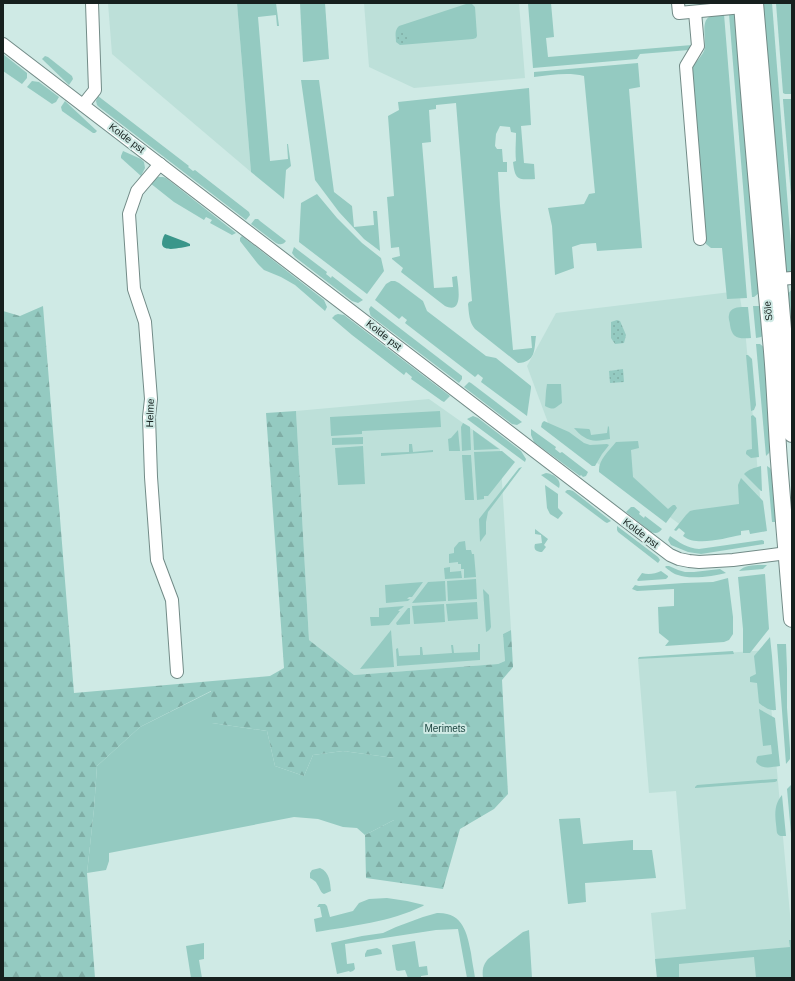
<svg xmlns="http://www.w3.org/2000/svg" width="795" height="981" font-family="Helvetica,sans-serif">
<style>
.built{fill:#bde0d9}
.grass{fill:#94cac1}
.forest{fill:url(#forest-firs)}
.park{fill:url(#park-dots)}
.water{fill:#3a968a}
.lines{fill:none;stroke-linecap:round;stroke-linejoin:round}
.minor-casing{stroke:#728b87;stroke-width:14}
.secondary-casing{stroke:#728b87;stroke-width:18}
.minor{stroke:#fff;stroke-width:12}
.secondary{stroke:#fff;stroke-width:16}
.labels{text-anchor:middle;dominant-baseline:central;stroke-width:4;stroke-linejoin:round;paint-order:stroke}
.street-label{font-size:10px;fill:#16201e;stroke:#cfeae5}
.park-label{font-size:10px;fill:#1d4641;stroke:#cfeae5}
</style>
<defs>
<pattern id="forest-firs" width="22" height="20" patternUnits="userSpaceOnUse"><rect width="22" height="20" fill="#94cac1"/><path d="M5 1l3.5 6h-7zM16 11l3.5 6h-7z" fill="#7fada5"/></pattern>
<pattern id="park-dots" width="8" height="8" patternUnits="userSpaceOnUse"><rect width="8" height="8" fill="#94cac1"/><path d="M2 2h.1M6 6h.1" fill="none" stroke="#7fada5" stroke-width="1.8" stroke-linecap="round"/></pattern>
</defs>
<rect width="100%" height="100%" fill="#cfeae5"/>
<g class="built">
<path d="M108,3H237L251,172L112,54Z"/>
<path d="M364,3H519L525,78L414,88L369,67Z"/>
<path d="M739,291L745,329L761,507L682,526L550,428L527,366L556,313Z"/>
<path d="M429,399L500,449L511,630L503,634L505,661L498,664L354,675L309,640L296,411Z"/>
<path d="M766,650L792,936V978H657L651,913L686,909L676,791L649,793L638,659Z"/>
</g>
<g class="grass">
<path d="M237,3H276L279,26H277L276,15L258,17L270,161L288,159L287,144H288L291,166L286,170L284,199L251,172Z"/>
<path d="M300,3H325L329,59L303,62Z"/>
<path d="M469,3L472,4L475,7L477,36L476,38L473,39L400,45L396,42C396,35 394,31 399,26Z"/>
<path d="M528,3H551L554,37L546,38L548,57L692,45L689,50L640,54L637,59L533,68Z"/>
<path d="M761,3H772L792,258V275L789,274L785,270Z"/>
<path d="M776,3H792V94H785L783,93Z"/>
<path d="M724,14L747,298L727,299L722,248H711L706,244L704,239L691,69C695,62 703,56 705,48C706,39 701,22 709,17C712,14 720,15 724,14Z"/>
<path d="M729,14H735L739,17L759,293L754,297H752Z"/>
<path d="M3,54L27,73V78L22,84L3,71Z"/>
<path d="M45,56L48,57L72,76L73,79L69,85L42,59Z"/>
<path d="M638,63L640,87L629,89L642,248L597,251L596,243L581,244L572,247L574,268L555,275L552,226L548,208L584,204L589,194L595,193L584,76C568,72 551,75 534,77V72Z"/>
<path d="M301,80H319L334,192L352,206L354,227L374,225L373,211H377L380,251L364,239L339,212L315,180Z"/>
<path d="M32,81L39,82L59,97L56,102L52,104L27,87Z"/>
<path d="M529,88L531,125L521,126L524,163L534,164L535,179C518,180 515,180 513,162L516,161C515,152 516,143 516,133L511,132L510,127L500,126L496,134L495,146L497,149H502L503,162H507V172H498L500,206L513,350L532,348L531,336H536C534,350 536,362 518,363L475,329C469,322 469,313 468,304L469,302L472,301L456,103L436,105V109L429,110L431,142L422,143L434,288L453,287L452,277L457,276C458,286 464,315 445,306L401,272L403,268L392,259V258L400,256L399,247L391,248L387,197L394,196L388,116L399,110L398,102Z"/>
<path d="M98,96L189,166L188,167L193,171L195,170L249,212L250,215L246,220L99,107L97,105L96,101Z"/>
<path d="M783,99H792V208L783,100Z"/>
<path d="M65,101L97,131L95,133H93L62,111L61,107Z"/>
<path d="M123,151L141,159L144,162L145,168L141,176L121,158V156Z"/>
<path d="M158,177H163L166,178L236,233L232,235L210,223L212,220L206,217L204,220L174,202L150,183Z"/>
<path d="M317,194L337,218L362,243L381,258L384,271L367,294L299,242L301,203Z"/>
<path d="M255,219H258L260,221L286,241C283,245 280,245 276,243L251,224Z"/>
<path d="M242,236L324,300L327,307L325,311L295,285L281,277L264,270L258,264L240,241V238Z"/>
<path d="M294,247L327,272L326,274L331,278L332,276L363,300L358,303L352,301L295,257L292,253Z"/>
<path d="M391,281H395L399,283L423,301L427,311L486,356L496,358L531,386V388L527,416L481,382L483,378L478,374L475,377L405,323L407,320L402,316L399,319L375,300L386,284Z"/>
<path d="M792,289V372L787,295Z"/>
<path d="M371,306L462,376V379L459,383L371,316L370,314L369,309Z"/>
<path d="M753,306H761L765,334L761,337L756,338Z"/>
<path d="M748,307L751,338C738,339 732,338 730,325C730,322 728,318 729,315C730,306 742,307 748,307Z"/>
<path d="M338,314L344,315L450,396L444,402L442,401L411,379L412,377L406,372L404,375L352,335L332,318L335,315Z"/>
<path d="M756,344H760L765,348L770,450L769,453L766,456Z"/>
<path d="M746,355H748L752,359L756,405L754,410L751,411Z"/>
<path d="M469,382L471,383L522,422L517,425L512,424L464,387Z"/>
<path d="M547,384H561L562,403C554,408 555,411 545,406L546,391Z"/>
<path d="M440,411L441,427L362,431V434L331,436L330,417Z"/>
<path d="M753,415L756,418L759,457L751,458L746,454V452L747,450L752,449L751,416Z"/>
<path d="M473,416L478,418L521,451L526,459L525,462L467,419Z"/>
<path d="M544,421L569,432L584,443L590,445L607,444L609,445L606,449L602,454L595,466H592L541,427L542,423Z"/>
<path d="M463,423L470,427L471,450L462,451L461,427Z"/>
<path d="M608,426L609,427L610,439C602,440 592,443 584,437C580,435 577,431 574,428L589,429L590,430L591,435L607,433Z"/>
<path d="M531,429L556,447L555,449L560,453L562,452L588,472L586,476L583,477L581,475L580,476L534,442L531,435Z"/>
<path d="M458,430L460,451H449L448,439L451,438Z"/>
<path d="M473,430L499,449L474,450Z"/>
<path d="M363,437V444L332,445V438Z"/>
<path d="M638,441L639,448L631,450L633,477L668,509L673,505H675L677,508L666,523L599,472C598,460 609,451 616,442Z"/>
<path d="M409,444H412L413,452L433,450V452L381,456V453L409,452Z"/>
<path d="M363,446L365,484L338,485L335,448Z"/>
<path d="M502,451L515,462L488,496H484V499L477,500L474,452Z"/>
<path d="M462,455H471L474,500H465Z"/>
<path d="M761,466L762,491H761L744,474C749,469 754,468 761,466Z"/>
<path d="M767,466L770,468L773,474L777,522H772Z"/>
<path d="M522,467L488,512L486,522V534L480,542L479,519L519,468Z"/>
<path d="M546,473C554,474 562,480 559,488L541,475Z"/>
<path d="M741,478L763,501L767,531L750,534L749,530L741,531V535C725,538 696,547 683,536L685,533L679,528L676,531L674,530L686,515L690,511L694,510L739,504L738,485Z"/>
<path d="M545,485L558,494V508L563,513L558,519L550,514L547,508Z"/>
<path d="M567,490H570L573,491L611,521L607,523L605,522L565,492Z"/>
<path d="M631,507H634L640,512L639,514L644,518L645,516L662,529C659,533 656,534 651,532L626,512Z"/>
<path d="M617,526L658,557L660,560L658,563L618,532L617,530Z"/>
<path d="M535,529L548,539L544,545L546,547L542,552C537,552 533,550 535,544L542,543L541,535L535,534Z"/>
<path d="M670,536C680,543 687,548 699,549L762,540L764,541V544L701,554L688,552L671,545L668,540Z"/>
<path d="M465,541L466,550H471L472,554H474L476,577L464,578V569H461V564H458V562L449,563V554L454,553V548L459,542Z"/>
<path d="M767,565L763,569L739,571C745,564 758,565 767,565Z"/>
<path d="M666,566H669L678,570L685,572H694L720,569L726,573C714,576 690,580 678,575C673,574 669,570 665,567Z"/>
<path d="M450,567V572L461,571L462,578L445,579L444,568Z"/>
<path d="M661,571L668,576V577L666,579L638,581L637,580L642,573C648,575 655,574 661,571Z"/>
<path d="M765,574L769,629L750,653H743V629L738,577Z"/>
<path d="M728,578L733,617V634L729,640L724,642L665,646L669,641L659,633L658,607L674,606V589L637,591L632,589L635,585L639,586L684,583L713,582Z"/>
<path d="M476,579L477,599L448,601L447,581Z"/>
<path d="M445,581L446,601L412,603L428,582Z"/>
<path d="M423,582L412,597H409L407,599H410L408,601L386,603L385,585Z"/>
<path d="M483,589L489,595L491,627C490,630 488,631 486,632Z"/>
<path d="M477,602L478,619L448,621L446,604Z"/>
<path d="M444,604L445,622L414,624L412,606Z"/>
<path d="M404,606L402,608L400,609L398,611H400L389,625L371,626L370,617H379V608Z"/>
<path d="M408,608H410V624L397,625L396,623Z"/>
<path d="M391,630L394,667L360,669Z"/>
<path d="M770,637L772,656L776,710C769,711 764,707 759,703L757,683L750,682V677L756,674L754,656Z"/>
<path d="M478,644H480V660L397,666L396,649L398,648L399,656L420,655V647H422L423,655L452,653L451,645H453L454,653L478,652Z"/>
<path d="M777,644H786L787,669V708L790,749V759L786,764Z"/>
<path d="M733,651L734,654L638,659L639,657Z"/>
<path d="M212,691V723L267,731L275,766L304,776L313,755L343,751L394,758V820L365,835L357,828L343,827L318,819L294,817L109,853V861L106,870L87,873L94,809L97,766L140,727Z"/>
<path d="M759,709L775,718L780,766C771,767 762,770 756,762L757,757L758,756L772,754L771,745L763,746Z"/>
<path d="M775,779H777V781L775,782L695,788V787L697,785Z"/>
<path d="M791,785H792V833L791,834L787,789Z"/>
<path d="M782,795L786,836C782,836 779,837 777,833C776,819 772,807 782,795Z"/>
<path d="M580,818L583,844L633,840V850H652L656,878L585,883L586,902L568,904L559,819Z"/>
<path d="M320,868C330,872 330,883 331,891L324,894C320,892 320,888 317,884C316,881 313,880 310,878V873L312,870Z"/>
<path d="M387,898L407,901L424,905L423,906C390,922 352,926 316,932L314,919L322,917L320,907H317L319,904H325L327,906L330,917L353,911L359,903L369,899Z"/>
<path d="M437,913C463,912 467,933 471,953C472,962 474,970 475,978H467L458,929L436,930L345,944L347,964L354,963L355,969L353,971L350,972L349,971L337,974L331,943L362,936L383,933L396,927L423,917Z"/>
<path d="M529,930L532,978H483C482,970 483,965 488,959L523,932Z"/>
<path d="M789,940H792V978H756L754,957L679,964V978H657L655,959L790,947Z"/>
<path d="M415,941L419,967L427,966L428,975L421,976V978H408L405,970L398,971L396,970L392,945Z"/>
<path d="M204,943V959L199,960L202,978H191L186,946Z"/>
<path d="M377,948L381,950L382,954L365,957V954L367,950Z"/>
</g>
<path class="forest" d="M43,306L74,693L270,676L284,668L266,413L296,411L309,640L354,675L498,664L505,661L503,634L511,630L513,667L502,680L508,794L494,809L460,829L443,889L366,878L365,835L394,820V758L343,751L313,755L304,776L275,766L267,731L212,723L211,691L140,727L97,766L94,809L87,873L95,978H3V311L20,316Z"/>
<g class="park">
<path d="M400,32H403L409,37L410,39L407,43H400L398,41L397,36Z"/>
<path d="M617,320L620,321L626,335L624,343L615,344L611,338V322Z"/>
<path d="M623,369L624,382L610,383L609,371Z"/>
</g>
<path class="water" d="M165,234L186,242L190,244V246C183,247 163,253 162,244C162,240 163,237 165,234Z"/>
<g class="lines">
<defs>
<g id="minor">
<path d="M678,3L679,13L743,7"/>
<path d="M695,12L698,46L686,66L700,239"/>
<path d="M3,44L670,555L679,559L689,561L699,562L733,560L787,553"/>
<path d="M83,105L95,90L92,3"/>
<path d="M160,164L137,191L129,214L134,289L145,322L151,399L149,417L151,477L157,560L172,600L177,672"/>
<path d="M779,279L792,278"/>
</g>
<g id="secondary">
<path d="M742,3C750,116 761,228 771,340C775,381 776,421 779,461C783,514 788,567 792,619"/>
<path d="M755,3L792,434"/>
</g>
</defs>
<use href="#minor" class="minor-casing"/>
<use href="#secondary" class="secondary-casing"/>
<use href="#minor" class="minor"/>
<use href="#secondary" class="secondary"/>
</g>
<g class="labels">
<g class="street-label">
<text transform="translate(127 138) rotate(37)">Kolde pst</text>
<text transform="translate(768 311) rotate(-96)">Sõle</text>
<text transform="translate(384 335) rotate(38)">Kolde pst</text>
<text transform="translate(150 413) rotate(-88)">Helme</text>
<text transform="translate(641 533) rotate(37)">Kolde pst</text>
</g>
<g class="park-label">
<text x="445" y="728">Merimets</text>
</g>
</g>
<rect width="795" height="981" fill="none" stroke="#16201e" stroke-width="8"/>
</svg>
